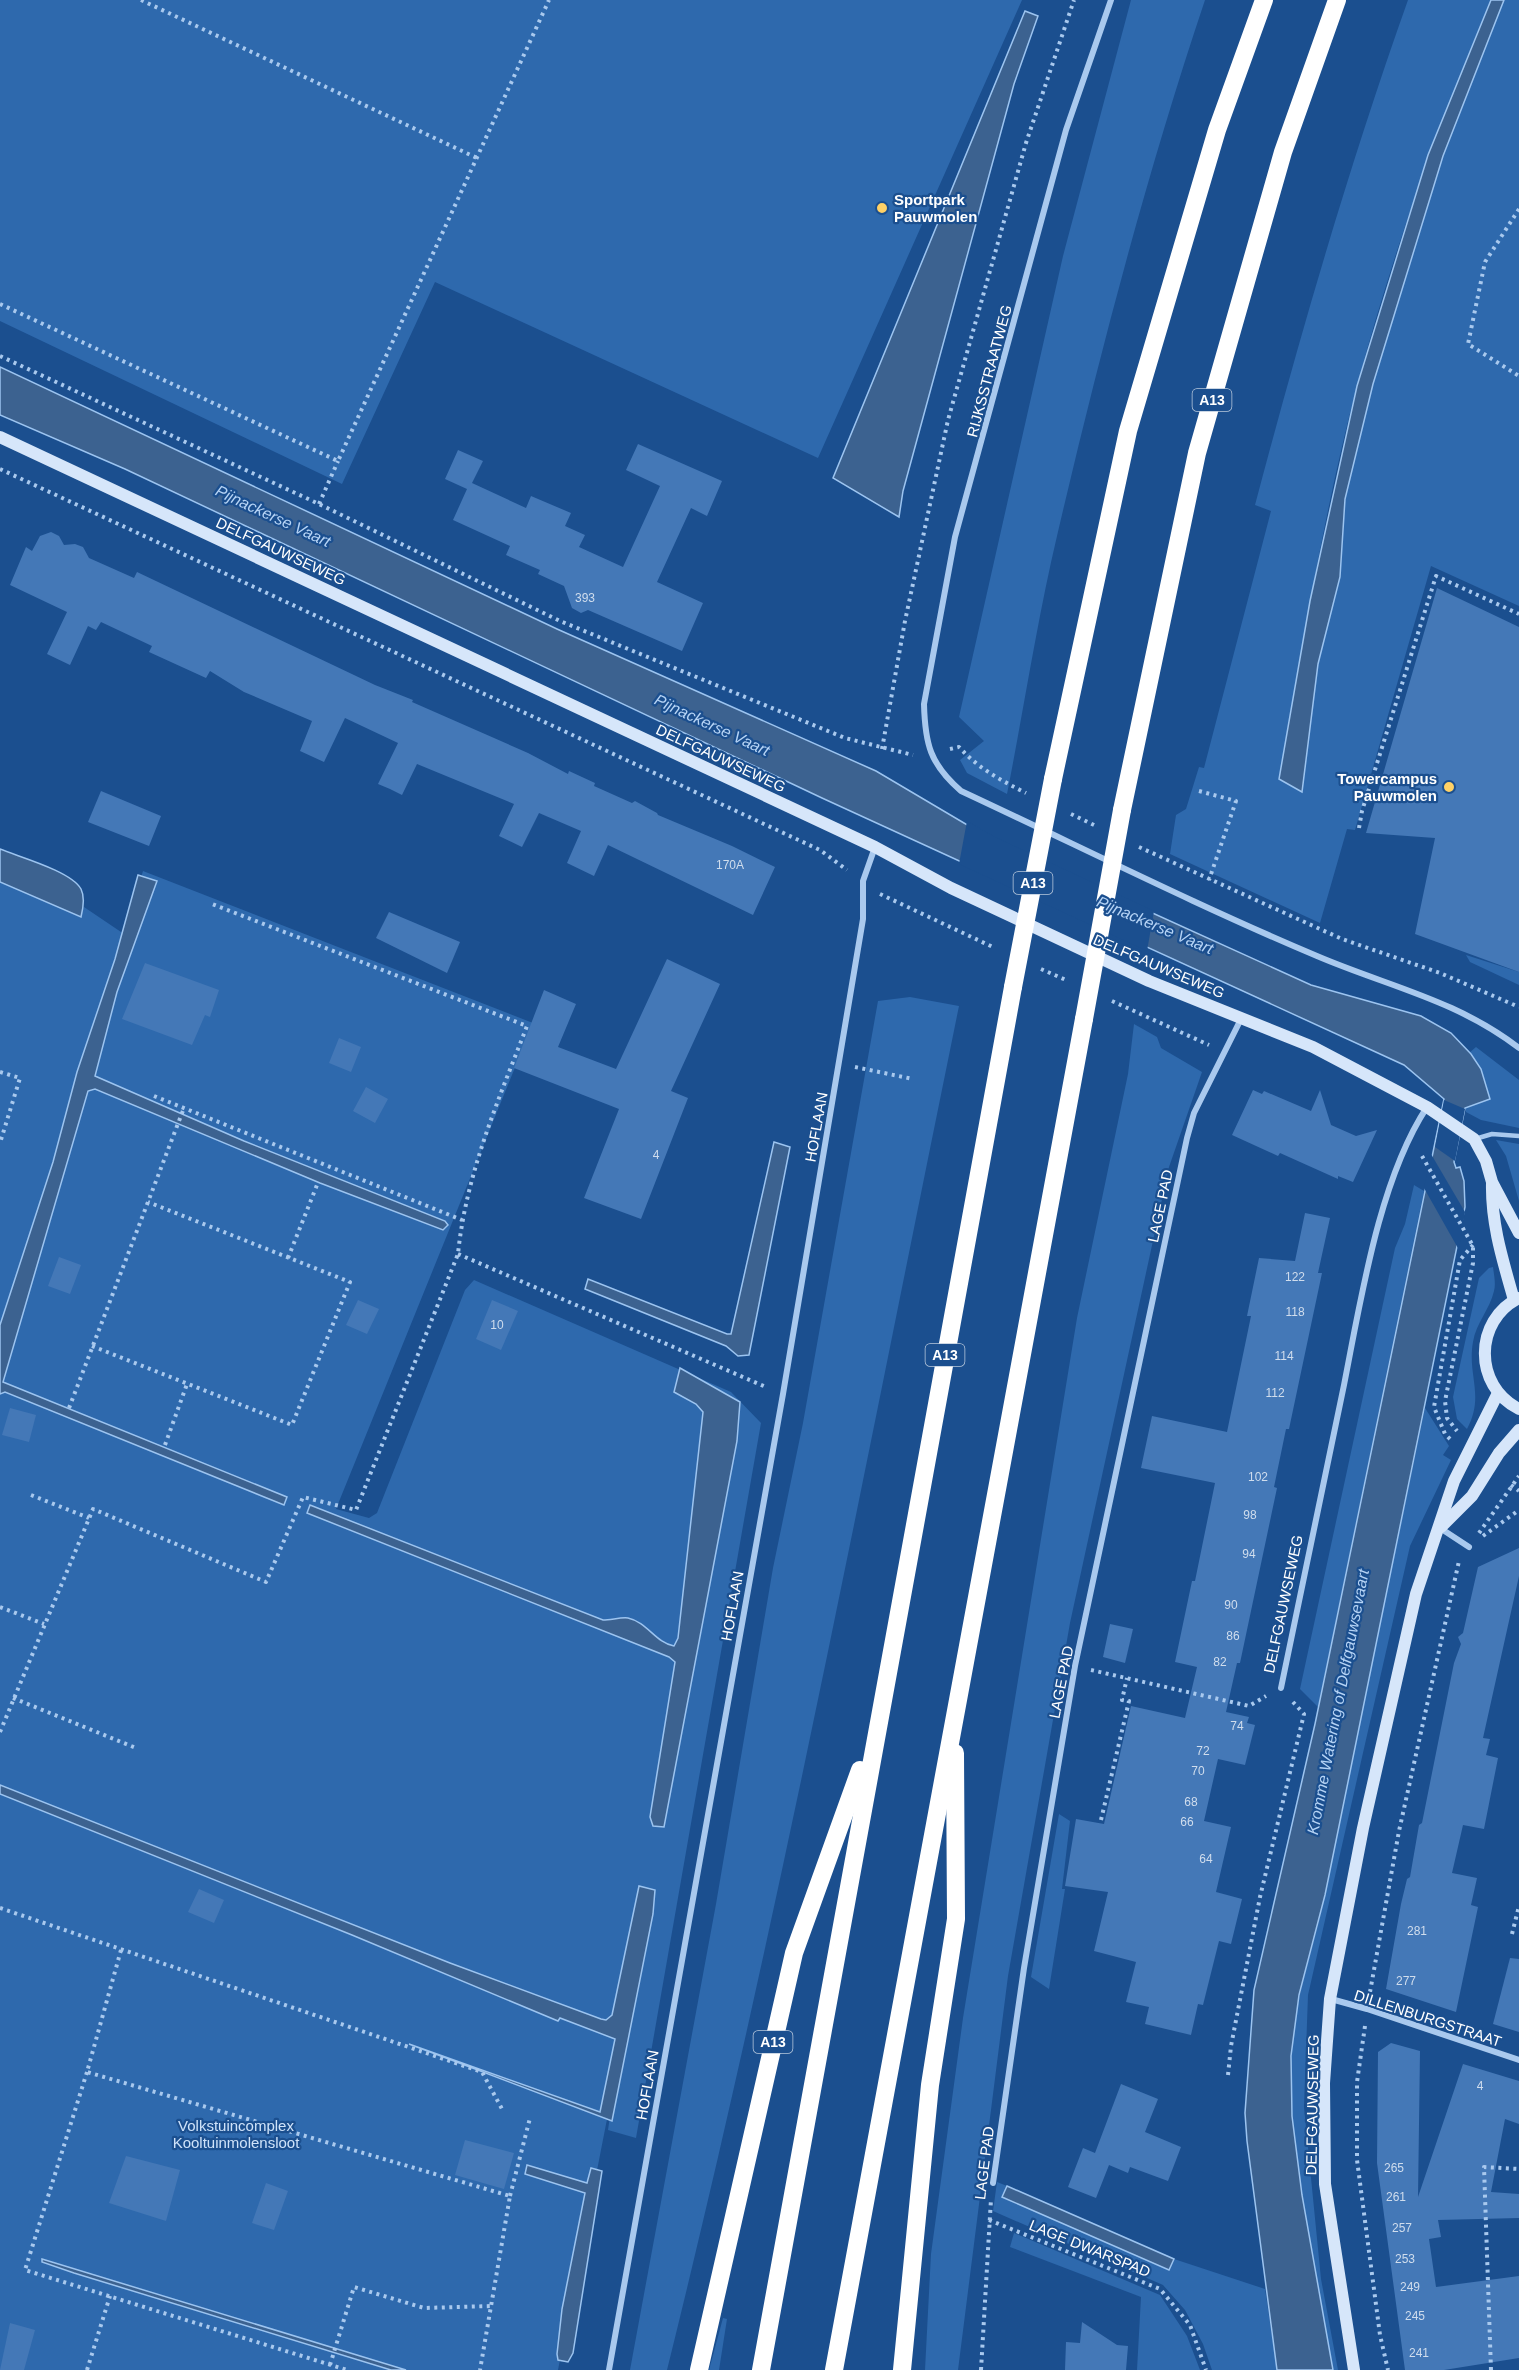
<svg xmlns="http://www.w3.org/2000/svg" width="1519" height="2370" font-family="Arial,sans-serif">
<style>
.green{fill:#2e69ad}
.water{fill:#3c6290;stroke:#9cc4f0;stroke-width:1.5}
.pier{fill:#1b4f8f}
.building{fill:#4478b7}
.lines{fill:none;stroke-linecap:round;stroke-linejoin:round}
.path{stroke:#a9c9ee;stroke-width:4;stroke-dasharray:3 4.5;stroke-linecap:butt}
.lane{stroke:#a9c9ee;stroke-width:4.5}
.street{stroke:#a9c9ee;stroke-width:6}
.secondary{stroke:#d6e6fa;stroke-width:12}
.highway{stroke:#fff;stroke-width:18}
.highway-bridge{stroke:#fff;stroke-width:18}
.poi-dot{fill:#ffd166;stroke:#1b4f8f;stroke-width:2}
.labels{text-anchor:middle;dominant-baseline:central;stroke-width:4.5;stroke-linejoin:round;paint-order:stroke}
.number-label{font-size:12px;fill:#d0dded}
.shield{fill:#1b4f8f;stroke:#bbcadd;stroke-width:1.5}
.shield-label{font-size:14px;font-weight:bold;fill:#fff}
.poi-label{font-size:15px;font-weight:bold;fill:#fff;stroke:#1b4f8f;text-anchor:start}
.street-label{font-size:15px;fill:#fff;stroke:#1b4f8f}
.park-label{font-size:15px;fill:#cfe3fa;stroke:#1b4f8f}
.water-label{font-size:16px;font-style:italic;fill:#b5d3f5;stroke:#1b4f8f}
</style>
<rect width="100%" height="100%" fill="#1b4f8f"/>
<g class="green">
<path d="M0,0H1022L818,458L435,282L342,484L0,321Z"/>
<path d="M1131,0H1205C1146,176 1099,356 1057,536C1037,621 1024,708 1007,794L967,773L960,760L984,741L959,717L1063,256Z"/>
<path d="M1408,0H1491C1438,125 1392,255 1357,386C1323,515 1302,648 1279,779L1302,791L1318,664L1340,577L1345,499L1373,384L1443,156L1504,0H1519V606L1431,566L1355,830L1347,829L1320,923L1170,854L1176,815L1186,809L1199,767L1204,768L1271,511L1255,505C1300,335 1349,166 1408,0Z"/>
<path d="M143,871L533,1023L336,1509L369,1518L377,1513L465,1290L474,1280L731,1392L761,1423L636,2138L608,2130L617,2068L558,2370H0V882L80,917L84,907L124,934Z"/>
<path d="M1466,955L1519,972V985L1470,962Z"/>
<path d="M910,997L959,1006C866,1461 779,1919 667,2370H630L716,1904L773,1568L803,1423L878,1001Z"/>
<path d="M1134,1024L1157,1037L1161,1048L1202,1072L1169,1167L1070,1623L1008,1976L958,2370H925L931,2254L963,2018L1077,1318L1128,1074Z"/>
<path d="M1476,1047L1519,1080V1128L1481,1120L1466,1112V1108L1490,1099L1481,1069L1469,1053Z"/>
<path d="M1496,1140L1519,1144V1201L1506,1156Z"/>
<path d="M1414,1185L1424,1191L1423,1196L1318,1707L1300,1689L1395,1248L1405,1224Z"/>
<path d="M1493,1267C1494,1275 1496,1284 1494,1291C1490,1309 1476,1323 1473,1342C1467,1375 1485,1396 1467,1429L1457,1419L1453,1397L1479,1278L1489,1268Z"/>
<path d="M1425,1408L1449,1446L1443,1455L1451,1460L1410,1546L1308,1995L1304,2107L1321,2279L1338,2370H1333C1315,2268 1288,2163 1291,2058C1293,2000 1315,1946 1326,1890C1357,1729 1392,1569 1425,1408Z"/>
<path d="M1059,1814L1070,1821L1062,1889H1065L1049,1989L1031,1977Z"/>
<path d="M997,2182L1007,2186L1003,2197L1169,2270L1174,2259L1265,2289L1277,2370H1212L1203,2344L1185,2310L1163,2285L993,2211Z"/>
<path d="M1014,2233L1160,2295L1187,2336L1200,2370H1137L1141,2297L1010,2247Z"/>
<path d="M723,2318L727,2319L719,2370H709Z"/>
</g>
<g class="water">
<path d="M1491,0H1504L1443,156L1373,384L1345,499L1340,577L1318,664L1302,792L1279,779L1310,601L1357,386L1428,155Z"/>
<path d="M1025,11L1038,16L1014,84L903,491L899,517L833,478Z"/>
<path d="M0,367L557,629L876,771L991,839L1126,901L1311,985L1421,1016L1451,1033L1471,1054L1481,1069L1490,1099L1465,1108L1454,1162L1456,1168L1460,1167L1464,1181L1465,1207L1325,1895L1299,1995L1291,2056L1292,2116L1302,2195L1333,2370H1277L1247,2141L1245,2113L1254,1990L1315,1724L1444,1099L1404,1065L822,798L125,469L0,415Z"/>
<path d="M0,849C19,857 71,871 81,889C85,897 83,909 81,917L0,882Z"/>
<path d="M138,875L157,881L117,992L95,1076L244,1141L445,1221L448,1225L443,1230L320,1183L95,1089L88,1091L3,1382L287,1497L284,1505L5,1392L0,1394V1325L53,1162L77,1072L115,959Z"/>
<path d="M774,1142L790,1147L749,1355L738,1356L726,1346L585,1289L588,1279L727,1334H731Z"/>
<path d="M680,1368L740,1402L737,1441L664,1827L653,1826L650,1817L675,1662L669,1657L307,1513L310,1505L603,1620C611,1620 621,1617 628,1618C647,1622 656,1643 674,1646L678,1638L703,1412L696,1404L674,1392Z"/>
<path d="M0,1785L450,1963L601,2019L606,2020L612,2015L639,1886L655,1890L653,1914L612,2121L409,2044L600,2112L615,2039L560,2018L558,2021L352,1935L0,1794Z"/>
<path d="M527,2165L587,2183L591,2168L602,2171L573,2353L568,2362L558,2360L557,2354L562,2309L585,2193L525,2174Z"/>
<path d="M1007,2186L1174,2259L1169,2270L1002,2197Z"/>
<path d="M42,2259L406,2370H391L74,2273L42,2262Z"/>
</g>
<g class="pier">
<path d="M967,821L993,836L1154,911L1147,951L959,864Z"/>
<path d="M1444,1100L1465,1109L1455,1161L1435,1147Z"/>
<path d="M1431,1154L1465,1212L1459,1250L1424,1188Z"/>
</g>
<g class="building">
<path d="M638,444L722,481L707,516L691,508L657,582L703,603L682,651L588,610L581,613L572,608L564,586L538,574L540,570L506,555L510,546L453,520L467,489L445,479L458,450L483,461L472,483L526,508L531,496L571,513L565,526L585,535L579,547L623,567L660,486L626,470Z"/>
<path d="M51,532L59,536L64,545L75,544L83,547L89,558L134,578L137,572L375,685L413,700L412,702L528,753L568,774L569,771L595,783L594,786L632,803L635,801L657,813L658,815L732,846L775,867L753,915L608,845L594,876L567,863L581,831L539,813L522,847L499,836L514,804L417,764L402,795L390,789L378,784L398,743L345,718L324,762L300,751L312,721L244,692L210,671L206,678L149,652L152,646L101,622L96,630L88,626L70,665L47,654L67,612L10,585L26,547L32,551L40,536Z"/>
<path d="M1437,588L1519,627V972L1415,934L1435,838L1366,833Z"/>
<path d="M101,791L161,816L149,846L88,822Z"/>
<path d="M389,912L460,942L447,973L376,938Z"/>
<path d="M667,959L720,984L671,1091L688,1098L641,1219L584,1198L619,1109L514,1068L544,990L576,1004L558,1047L616,1069Z"/>
<path d="M145,963L219,990L210,1017L205,1015L192,1045L122,1019Z"/>
<path d="M339,1038L361,1047L351,1072L329,1063Z"/>
<path d="M366,1087L388,1099L375,1123L353,1111Z"/>
<path d="M1253,1090L1262,1094L1264,1091L1311,1111L1320,1090L1331,1125L1356,1136L1377,1130L1353,1182L1338,1176V1179L1280,1153L1278,1156L1232,1135Z"/>
<path d="M1305,1213L1330,1218L1318,1273H1322L1289,1429H1286L1274,1487L1277,1488L1240,1663H1237L1226,1712L1249,1717L1247,1723L1255,1725L1245,1765L1218,1759L1204,1821L1231,1827L1216,1892L1242,1899L1231,1944L1219,1941L1203,2005L1198,2004L1191,2035L1145,2024L1149,2007L1126,2002L1136,1962L1094,1951L1108,1892L1065,1886L1076,1819L1104,1824L1131,1706L1185,1718L1197,1667L1175,1662L1192,1581H1195L1215,1483L1141,1468L1152,1416L1227,1432L1251,1316H1247L1259,1258L1295,1261Z"/>
<path d="M59,1257L81,1265L70,1294L48,1286Z"/>
<path d="M358,1300L379,1309L367,1334L346,1325Z"/>
<path d="M492,1300L518,1311L501,1350L476,1339Z"/>
<path d="M10,1408L36,1415L29,1442L2,1435Z"/>
<path d="M1519,1548V1576L1483,1738L1490,1739L1486,1755L1498,1758L1484,1829L1463,1825L1452,1873L1477,1878L1471,1905L1478,1907L1456,2012L1386,1989L1401,1904L1407,1879L1410,1877L1419,1825L1422,1823L1454,1663L1461,1644L1458,1637L1463,1633L1478,1567Z"/>
<path d="M1110,1624L1133,1629L1125,1663L1103,1657Z"/>
<path d="M199,1889L224,1900L214,1923L188,1912Z"/>
<path d="M1510,1958L1519,1959V2032L1493,2024Z"/>
<path d="M1391,2043L1420,2051L1418,2197L1463,2064L1519,2081V2124L1505,2119L1491,2192L1519,2194V2218L1438,2220L1441,2237L1429,2239L1436,2287L1519,2276V2358L1444,2370H1405L1377,2163L1378,2052Z"/>
<path d="M1121,2084L1158,2099L1145,2132L1181,2147L1168,2181L1130,2167L1128,2173L1109,2165L1096,2198L1068,2187L1083,2148L1095,2153Z"/>
<path d="M465,2140L514,2153L504,2189L455,2175Z"/>
<path d="M126,2156L180,2170L166,2221L109,2203Z"/>
<path d="M266,2183L288,2191L274,2230L252,2223Z"/>
<path d="M1082,2322L1117,2345L1128,2346L1126,2370H1065L1066,2342L1080,2343Z"/>
<path d="M10,2323L35,2330L24,2370H0Z"/>
</g>
<g class="lines">
<g class="path">
<path d="M141,0L477,158"/>
<path d="M1519,209L1485,262L1468,344L1519,376"/>
<path d="M0,304L338,461L549,0"/>
<path d="M0,356L319,504L560,621L845,738L913,755"/>
<path d="M0,469L820,850L847,870"/>
<path d="M319,504L338,461"/>
<path d="M882,749L905,621L948,420L1026,143L1074,0"/>
<path d="M950,749L959,747C978,768 1000,780 1026,793"/>
<path d="M1199,791L1236,801L1209,880"/>
<path d="M1071,814L1094,825"/>
<path d="M1359,828L1362,811L1436,576L1519,614"/>
<path d="M1139,847L1342,939L1440,973L1519,1007"/>
<path d="M880,894L995,948"/>
<path d="M1041,969L1066,980"/>
<path d="M1112,1001L1209,1045"/>
<path d="M855,1067L913,1079"/>
<path d="M0,1072L20,1078L0,1143"/>
<path d="M154,1096L462,1220"/>
<path d="M1422,1156L1473,1246V1263L1445,1401L1447,1418L1457,1431"/>
<path d="M458,1254L766,1387"/>
<path d="M288,1258L317,1185"/>
<path d="M92,1346L292,1425L350,1282L148,1202"/>
<path d="M69,1408L184,1108"/>
<path d="M1450,1439L1445,1434L1434,1407L1460,1260L1473,1245"/>
<path d="M165,1445L187,1384"/>
<path d="M1511,1485L1519,1491"/>
<path d="M31,1495L89,1518"/>
<path d="M1479,1533L1519,1476"/>
<path d="M1483,1536L1519,1510"/>
<path d="M0,1607L44,1624"/>
<path d="M1091,1670L1249,1706L1266,1696"/>
<path d="M13,1698L136,1748"/>
<path d="M0,1732L93,1509L266,1582L303,1497L356,1510L458,1254C466,1174 498,1101 527,1026L212,904"/>
<path d="M1101,1820L1129,1701L1122,1700L1127,1678"/>
<path d="M0,1908L482,2072L502,2109"/>
<path d="M1512,1934L1519,1906"/>
<path d="M121,1950L87,2072L510,2196L480,2370"/>
<path d="M1370,1992L1399,1831L1459,1561"/>
<path d="M1365,2026L1357,2082V2160L1380,2335L1388,2370"/>
<path d="M87,2072L25,2270L347,2370"/>
<path d="M1228,2075L1231,2046L1260,1897L1304,1714L1292,1701"/>
<path d="M510,2196L530,2118"/>
<path d="M989,2220L1160,2289L1190,2325L1206,2370"/>
<path d="M330,2365L354,2287L424,2308L492,2306"/>
<path d="M87,2370L110,2296"/>
<path d="M981,2370L991,2199"/>
<path d="M1491,2370L1484,2167L1519,2169"/>
</g>
<path class="lane" d="M1475,1139L1492,1134L1519,1136"/>
<g class="street">
<path d="M1111,0L1066,130L955,537L924,704C925,744 930,764 961,791C1079,846 1196,905 1317,956C1387,986 1457,1000 1519,1048"/>
<path d="M1440,1528L1469,1547"/>
<path d="M1281,1688C1302,1587 1323,1486 1344,1385C1361,1299 1379,1180 1427,1107"/>
<path d="M1331,1999L1367,2009L1519,2060"/>
<path d="M993,2183L1024,1968L1075,1666L1187,1138L1194,1113L1242,1017"/>
<path d="M609,2370L783,1394L863,919V881L875,847"/>
</g>
<g class="secondary">
<path d="M0,437L875,847L951,888L1149,981L1313,1047L1427,1107L1474,1139L1486,1161L1492,1182L1519,1233"/>
<path d="M1492,1183C1491,1224 1503,1261 1514,1300"/>
<path d="M1519,1298C1474,1320 1473,1386 1519,1409"/>
<path d="M1441,1527L1472,1496L1499,1453L1519,1430"/>
<path d="M1354,2370L1325,2184L1324,2083L1330,1999L1363,1828L1416,1594L1454,1481L1498,1393"/>
</g>
<g class="highway">
<path d="M1053,779L1128,431L1217,130L1264,0"/>
<path d="M1122,810L1197,453L1283,152L1337,0"/>
<path d="M699,2370L794,1953L860,1770"/>
<path d="M761,2370L1013,987"/>
<path d="M834,2370L1084,1019"/>
<path d="M902,2370L930,2085L956,1919L955,1753"/>
</g>
<g class="highway-bridge">
<path d="M1013,987L1053,779"/>
<path d="M1084,1019L1122,810"/>
</g>
</g>
<g class="poi-dot">
<circle cx="882" cy="208" r="6"/>
<circle cx="1449" cy="787" r="6"/>
</g>
<g class="labels">
<g class="number-label">
<text x="585" y="598">393</text>
<text x="730" y="865">170A</text>
<text x="656" y="1155">4</text>
<text x="1295" y="1277">122</text>
<text x="1295" y="1312">118</text>
<text x="497" y="1325">10</text>
<text x="1284" y="1356">114</text>
<text x="1275" y="1393">112</text>
<text x="1258" y="1477">102</text>
<text x="1250" y="1515">98</text>
<text x="1249" y="1554">94</text>
<text x="1231" y="1605">90</text>
<text x="1233" y="1636">86</text>
<text x="1220" y="1662">82</text>
<text x="1237" y="1726">74</text>
<text x="1203" y="1751">72</text>
<text x="1198" y="1771">70</text>
<text x="1191" y="1802">68</text>
<text x="1187" y="1822">66</text>
<text x="1206" y="1859">64</text>
<text x="1417" y="1931">281</text>
<text x="1406" y="1981">277</text>
<text x="1480" y="2086">4</text>
<text x="1394" y="2168">265</text>
<text x="1396" y="2197">261</text>
<text x="1402" y="2228">257</text>
<text x="1405" y="2259">253</text>
<text x="1410" y="2287">249</text>
<text x="1415" y="2316">245</text>
<text x="1419" y="2353">241</text>
</g>
<g class="shield">
<rect x="1192.5" y="389" width="39" height="22" rx="4.5"/>
<rect x="1013.5" y="872" width="39" height="22" rx="4.5"/>
<rect x="925.5" y="1344" width="39" height="22" rx="4.5"/>
<rect x="753.5" y="2031" width="39" height="22" rx="4.5"/>
</g>
<g class="shield-label">
<text x="1212" y="400">A13</text>
<text x="1033" y="883">A13</text>
<text x="945" y="1355">A13</text>
<text x="773" y="2042">A13</text>
</g>
<g class="poi-label">
<text x="894" y="199">Sportpark<tspan x="894" dy="17">Pauwmolen</tspan></text>
<text x="1437" y="778" text-anchor="end">Towercampus<tspan x="1437" dy="17">Pauwmolen</tspan></text>
</g>
<g class="street-label">
<text transform="translate(989 371) rotate(-75)">RIJKSSTRAATWEG</text>
<text transform="translate(281 551) rotate(25)">DELFGAUWSEWEG</text>
<text transform="translate(721 758) rotate(25)">DELFGAUWSEWEG</text>
<text transform="translate(1159 966) rotate(23)">DELFGAUWSEWEG</text>
<text transform="translate(816 1127) rotate(-80)">HOFLAAN</text>
<text transform="translate(1160 1206) rotate(-78)">LAGE PAD</text>
<text transform="translate(1283 1604) rotate(-78)">DELFGAUWSEWEG</text>
<text transform="translate(732 1606) rotate(-80)">HOFLAAN</text>
<text transform="translate(1061 1682) rotate(-79)">LAGE PAD</text>
<text transform="translate(1428 2018) rotate(18)">DILLENBURGSTRAAT</text>
<text transform="translate(647 2085) rotate(-80)">HOFLAAN</text>
<text transform="translate(1312 2105) rotate(-89)">DELFGAUWSEWEG</text>
<text transform="translate(984 2163) rotate(-83)">LAGE PAD</text>
<text transform="translate(1090 2248) rotate(22)">LAGE DWARSPAD</text>
</g>
<g class="park-label">
<text x="236" y="2125">Volkstuincomplex<tspan x="236" dy="17">Kooltuinmolensloot</tspan></text>
</g>
<g class="water-label">
<text transform="translate(273 516) rotate(25)">Pijnackerse Vaart</text>
<text transform="translate(712 725) rotate(25)">Pijnackerse Vaart</text>
<text transform="translate(1155 925) rotate(23)">Pijnackerse Vaart</text>
<text transform="translate(1338 1702) rotate(-79)">Kromme Watering of Delfgauwsevaart</text>
</g>
</g>
</svg>
